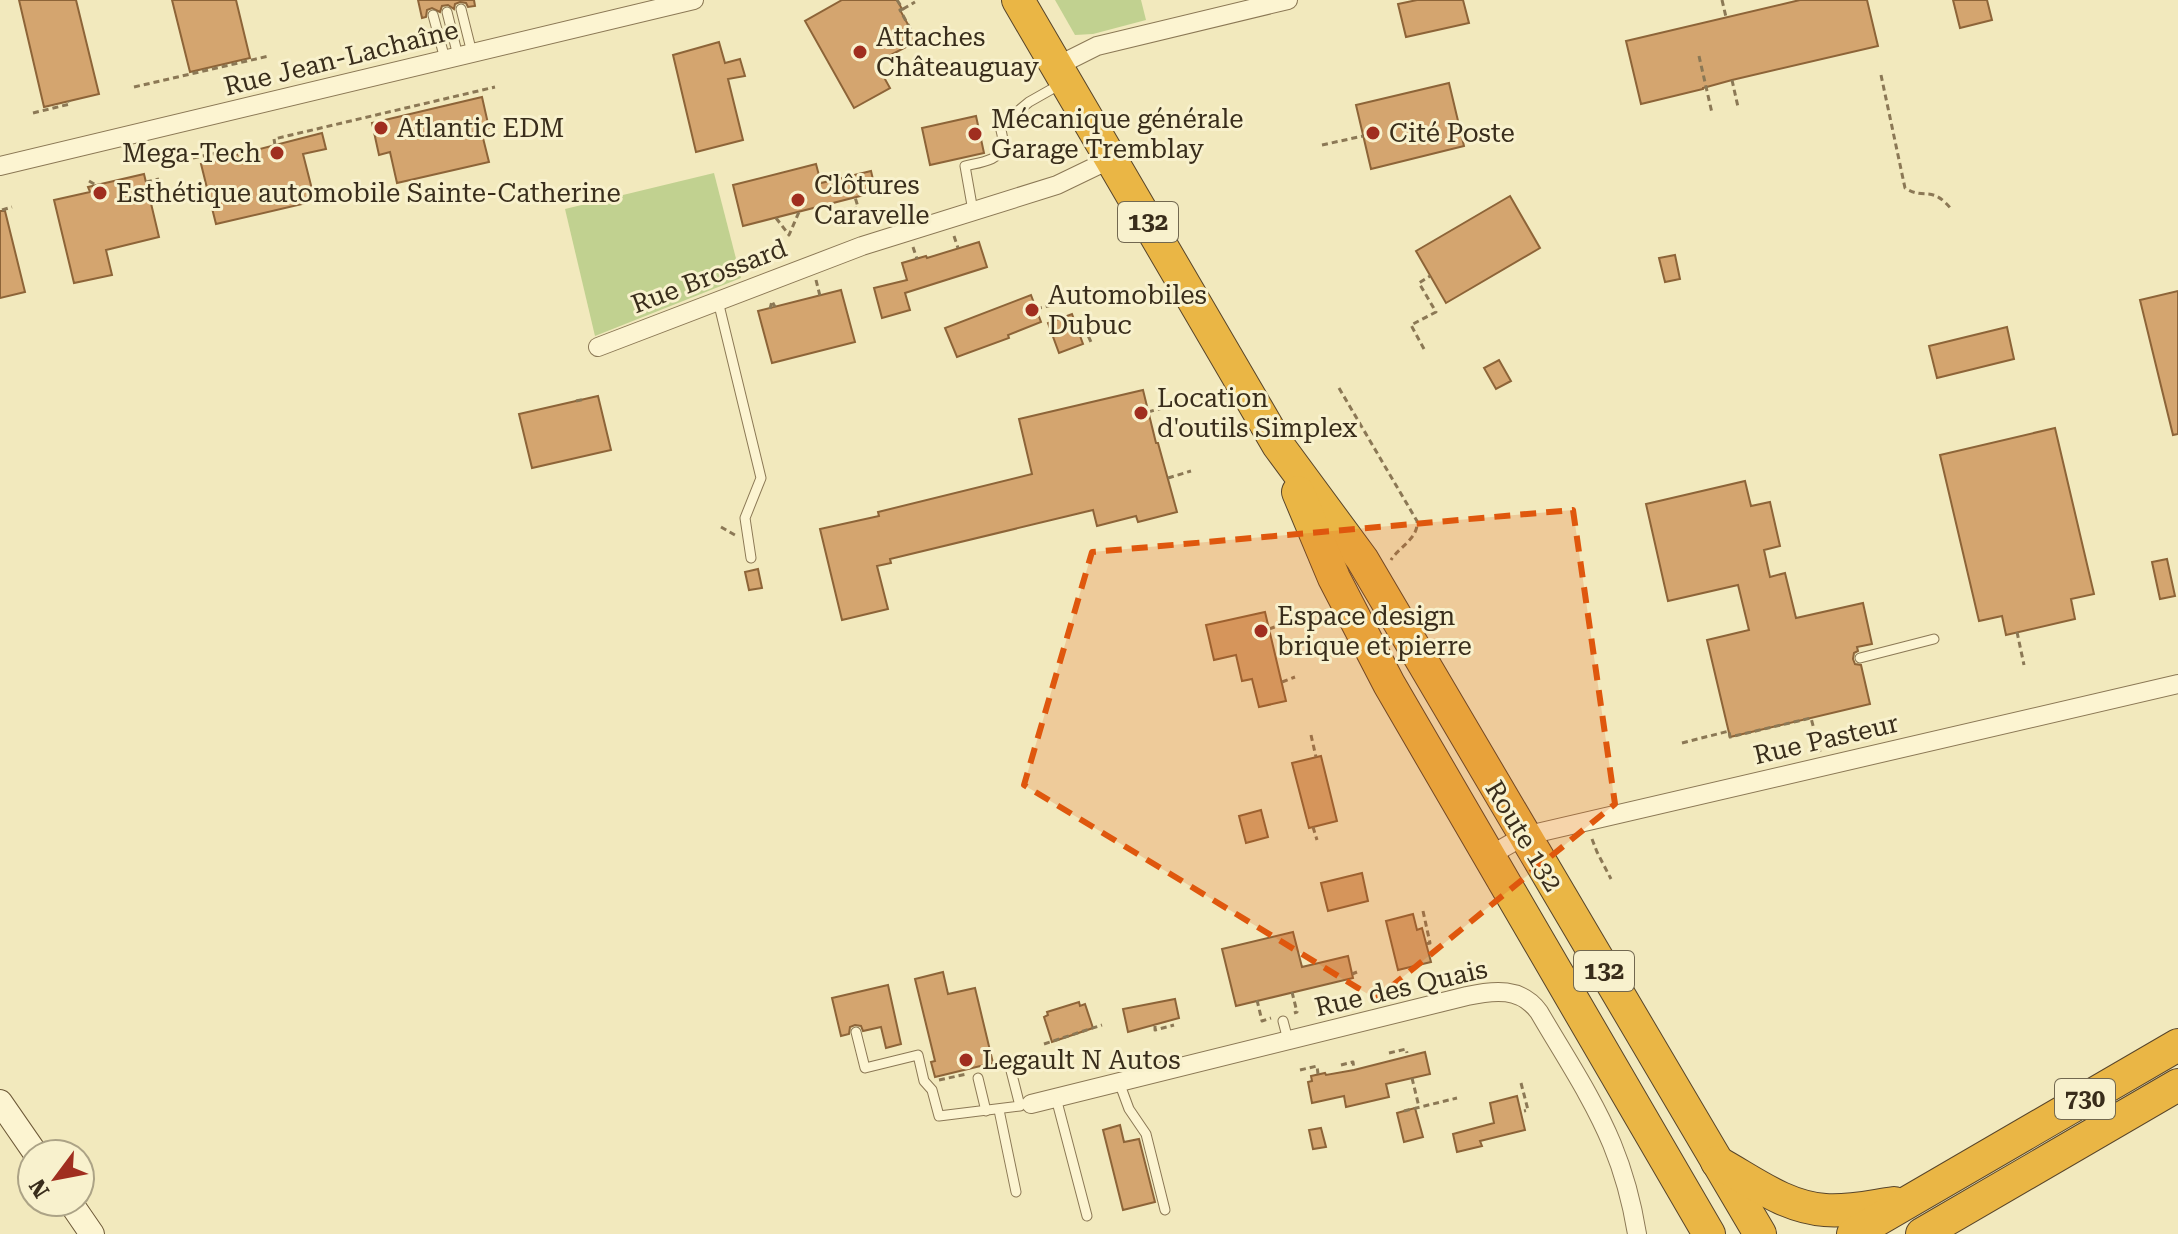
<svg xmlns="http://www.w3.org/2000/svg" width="2178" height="1234" font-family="'Roboto Serif',serif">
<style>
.green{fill:#c1d190}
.building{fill:#d4a56f;stroke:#8d6438;stroke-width:2}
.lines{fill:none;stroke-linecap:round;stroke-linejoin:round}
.lane-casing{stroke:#8b7855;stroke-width:11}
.street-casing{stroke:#8b7855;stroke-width:20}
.secondary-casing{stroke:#6d5938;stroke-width:26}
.highway-casing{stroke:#58452a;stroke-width:34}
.path{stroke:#8b7855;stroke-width:3;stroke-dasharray:6 4;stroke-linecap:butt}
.lane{stroke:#fcf4d1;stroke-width:9}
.street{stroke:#fcf4d1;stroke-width:18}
.secondary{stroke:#fcf4d1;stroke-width:24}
.highway{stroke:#eab645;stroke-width:32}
.marked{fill:#df570d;fill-opacity:0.2;stroke:#df570d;stroke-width:6;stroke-dasharray:16 10;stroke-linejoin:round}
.poi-dot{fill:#a02e1f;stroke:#f8f1cd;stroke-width:3}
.labels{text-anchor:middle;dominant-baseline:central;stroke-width:6;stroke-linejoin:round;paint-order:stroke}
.shield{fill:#f8f1cd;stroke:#726850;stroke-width:2}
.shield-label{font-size:24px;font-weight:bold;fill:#392d1b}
.poi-label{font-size:26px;fill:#392d1b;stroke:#f8f1cd;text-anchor:start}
.street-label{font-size:26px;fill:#392d1b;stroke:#f8f1cd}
</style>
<rect width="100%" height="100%" fill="#f2e9bd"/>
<g class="green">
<path d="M1055,0H1141L1146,20L1093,34L1075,35Z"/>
<path d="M714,173L741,278L595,336L565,209Z"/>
</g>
<g class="building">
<path d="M19,0H76L99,94L44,107Z"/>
<path d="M172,0H236L250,58L190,72Z"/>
<path d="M418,0H474L475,6L468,7L466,3L460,2L455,4L454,9L448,5L442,6L440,12L432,8L427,10L426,17L422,18Z"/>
<path d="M842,0H897L902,9L900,10L917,41L876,63L890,88L854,108L805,21Z"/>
<path d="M1417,0H1463L1469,23L1406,37L1398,4Z"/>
<path d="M1800,0H1867L1878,46L1732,80L1703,88V89L1641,104L1626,41Z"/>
<path d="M1953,0H1987L1992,20L1960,28Z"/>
<path d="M719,42L725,63L740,59L745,76L728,79L743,140L696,152L673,55Z"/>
<path d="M1449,83L1464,146L1371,169L1356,105Z"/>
<path d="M482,97L489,128L481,130L489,162L397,183L390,152L379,155L372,123Z"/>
<path d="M976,116L984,153L930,165L922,128Z"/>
<path d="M322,133L326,149L303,154L315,201L216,224L201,164Z"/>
<path d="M816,164L821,183L871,171L876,192L743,226L733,185Z"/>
<path d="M144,174L159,237L106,250L112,275L74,283L54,200L90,192L88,187Z"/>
<path d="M1510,196L1540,248L1446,303L1416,251Z"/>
<path d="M0,211H5L25,292L0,298Z"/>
<path d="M979,242L987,267L905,293L910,310L882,318L874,288L907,280L902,263L926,256L927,258Z"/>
<path d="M1675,255L1680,279L1665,282L1659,258Z"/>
<path d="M841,290L855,342L772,363L758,311Z"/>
<path d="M2178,291V434L2173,435L2140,300Z"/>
<path d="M1031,295L1041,322L1008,335L1009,338L957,357L945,328Z"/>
<path d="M1072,314L1083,344L1059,353L1048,323Z"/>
<path d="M2007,327L2014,359L1937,378L1929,346Z"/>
<path d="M1499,360L1511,381L1496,389L1484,368Z"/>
<path d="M1143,390L1156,443H1158L1177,512L1138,522L1136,516L1097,526L1093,510L890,559L891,563L877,566L888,609L842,620L820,529L879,516L878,512L1032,474L1019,419Z"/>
<path d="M598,396L611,450L532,468L519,414Z"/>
<path d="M2055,428L2094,594L2071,599L2075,619L2006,635L2002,616L1979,621L1940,455Z"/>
<path d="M1745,481L1751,506L1770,502L1780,546L1764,550L1770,577L1785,573L1796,618L1863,603L1872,644L1857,647L1858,651L1854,653L1853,659L1855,664L1861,665L1870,704L1730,737L1707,640L1749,630L1738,585L1668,601L1646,504Z"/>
<path d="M2167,559L2175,596L2160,599L2152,562Z"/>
<path d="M758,569L762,588L749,590L745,572Z"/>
<path d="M1265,612L1286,701L1259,707L1252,679L1242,681L1236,655L1214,660L1206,625Z"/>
<path d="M1321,756L1337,821L1309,828L1292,763Z"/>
<path d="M1261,810L1268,837L1246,843L1239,816Z"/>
<path d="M1362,873L1368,901L1328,911L1321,883Z"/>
<path d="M1413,914L1417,930L1422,928L1431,962L1398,970L1386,921Z"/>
<path d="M1293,932L1302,967L1348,956L1353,978L1236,1006L1222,949Z"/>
<path d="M943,972L948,994L975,988L993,1063L935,1077L931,1062L935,1061L915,979Z"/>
<path d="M888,985L901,1044L886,1048L881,1027L863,1031L861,1026L855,1025L850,1027L849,1034L841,1036L832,998Z"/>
<path d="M1175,999L1179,1018L1128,1032L1123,1009Z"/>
<path d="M1079,1002L1080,1006L1085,1004L1093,1028L1052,1042L1044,1017L1048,1015L1047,1012Z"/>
<path d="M1425,1052L1430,1074L1386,1084L1389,1097L1346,1107L1344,1096L1312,1103L1308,1082L1312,1081L1311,1076L1325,1073L1326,1075L1354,1070Z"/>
<path d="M1517,1096L1525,1130L1480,1141L1482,1146L1457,1152L1453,1134L1494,1123L1490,1103Z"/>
<path d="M1415,1108L1423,1137L1404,1142L1397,1113Z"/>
<path d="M1120,1125L1124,1142L1139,1139L1155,1202L1123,1210L1103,1130Z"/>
<path d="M1321,1128L1326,1147L1313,1149L1309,1130Z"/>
</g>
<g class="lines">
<defs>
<g id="lane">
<path d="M461,9L472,53"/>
<path d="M447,12L458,56"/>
<path d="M433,15L445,59"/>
<path d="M973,211L965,166C976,163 1002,161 1003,145C1004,140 1001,131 1000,126L1029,102L1059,85"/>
<path d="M718,301L761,478L745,518L751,558"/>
<path d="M1860,658L1934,639"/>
<path d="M1283,1021L1288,1040"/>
<path d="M856,1032L865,1068L918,1055L924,1081L932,1090L939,1116L1020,1106L1008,1059"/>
<path d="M978,1078L986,1111"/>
<path d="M1119,1082L1129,1109L1146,1134L1165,1210"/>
<path d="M1056,1098L1087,1216"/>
<path d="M999,1110L1016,1192"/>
</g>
<g id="street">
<path d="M1057,66L1097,46L1288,0"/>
<path d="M0,166L694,0"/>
<path d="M598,347L862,246L1057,185L1111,159"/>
<path d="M1489,856L1524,836L2178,684"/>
<path d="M1031,1104L1467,996C1494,990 1521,987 1539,1012C1564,1055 1593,1098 1612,1144C1624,1173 1632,1203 1637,1234"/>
</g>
<g id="secondary">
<path d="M0,1102L36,1154"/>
<path d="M70,1202L92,1234"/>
</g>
<g id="highway">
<path d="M1018,0L1278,445L1362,559L1760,1234"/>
<path d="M1298,492L1334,578L1389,684L1709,1234"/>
<path d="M1717,1162C1752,1181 1784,1207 1825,1210C1848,1212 1872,1206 1894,1203"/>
<path d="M1853,1234L2178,1045"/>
<path d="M1922,1234L2178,1085"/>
</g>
</defs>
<use href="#lane" class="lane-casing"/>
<use href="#street" class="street-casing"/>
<use href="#secondary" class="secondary-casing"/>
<use href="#highway" class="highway-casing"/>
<g class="path">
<path d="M897,0L903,9L900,10L917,41"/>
<path d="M1722,0L1726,17"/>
<path d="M903,9L915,2"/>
<path d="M1699,56L1712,113"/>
<path d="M1881,75L1905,188C1926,201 1931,184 1952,210"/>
<path d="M1732,80L1738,107"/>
<path d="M134,87L269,56"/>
<path d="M33,113L70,104L69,101"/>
<path d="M275,145L274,139L495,87"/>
<path d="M1322,145L1363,136"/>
<path d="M193,158L227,151L228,157"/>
<path d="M89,181L96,185"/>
<path d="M146,182L159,179"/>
<path d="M2,210L12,207"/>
<path d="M852,211L858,207L855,197"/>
<path d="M776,218L789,235L799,212"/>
<path d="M954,236L958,248"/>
<path d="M913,247L917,259"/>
<path d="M816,280L820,296"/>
<path d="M770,309L772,301L775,307"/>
<path d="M1036,309L1052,305"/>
<path d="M1082,332L1086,331L1091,342"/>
<path d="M1424,349L1411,325L1436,312L1419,283L1430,276"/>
<path d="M1339,388L1417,521C1419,538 1399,547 1391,560"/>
<path d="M576,401L585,399"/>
<path d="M1148,412L1177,404"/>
<path d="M1168,478L1191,471"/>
<path d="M721,527L735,535"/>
<path d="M1269,629L1295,620"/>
<path d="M2017,632L2024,665"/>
<path d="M1282,682L1295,677"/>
<path d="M1311,735L1316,757"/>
<path d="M1682,743L1729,731L1730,737L1811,718L1820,752"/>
<path d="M1313,827L1317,840"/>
<path d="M1592,839L1597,852L1611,879"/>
<path d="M1423,911L1430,943L1426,944"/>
<path d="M1352,974L1357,972"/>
<path d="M1292,992L1297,1012L1294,1013"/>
<path d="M1257,1000L1262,1021L1271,1018"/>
<path d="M1155,1026V1030L1174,1025"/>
<path d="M1044,1044L1102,1025"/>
<path d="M1389,1053L1406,1049L1407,1053"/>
<path d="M1341,1065L1353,1062L1354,1070"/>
<path d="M1300,1070L1317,1066L1318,1074"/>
<path d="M1412,1078L1419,1107"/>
<path d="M939,1080L967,1074"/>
<path d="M1521,1083L1528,1110L1524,1111"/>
<path d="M1404,1111L1457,1098"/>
<path d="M23,1170L32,1183"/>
<path d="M45,1202L51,1211"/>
</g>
<use href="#lane" class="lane"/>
<use href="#street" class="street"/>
<use href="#secondary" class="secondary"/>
<use href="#highway" class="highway"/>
</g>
<path class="marked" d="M1573,510L1615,804L1376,999L1024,785L1092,552Z"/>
<g class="poi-dot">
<circle cx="860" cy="52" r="8"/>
<circle cx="381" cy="128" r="8"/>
<circle cx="1373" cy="133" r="8"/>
<circle cx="975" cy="134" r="8"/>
<circle cx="277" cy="153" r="8"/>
<circle cx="100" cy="193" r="8"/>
<circle cx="798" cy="200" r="8"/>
<circle cx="1032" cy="310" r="8"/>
<circle cx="1141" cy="413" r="8"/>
<circle cx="1261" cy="631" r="8"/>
<circle cx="966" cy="1060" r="8"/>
</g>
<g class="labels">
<g class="shield">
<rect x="1118" y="202" width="60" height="40" rx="6"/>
<rect x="1574" y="951" width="60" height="40" rx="6"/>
<rect x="2055" y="1079" width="60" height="40" rx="6"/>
</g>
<g class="shield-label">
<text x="1148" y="222">132</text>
<text x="1604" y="971">132</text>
<text x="2085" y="1099">730</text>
</g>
<g class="poi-label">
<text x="876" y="37">Attaches<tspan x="876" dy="30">Châteauguay</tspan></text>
<text x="991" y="119">Mécanique générale<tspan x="991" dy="30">Garage Tremblay</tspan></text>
<text x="397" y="128">Atlantic EDM</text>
<text x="1389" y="133">Cité Poste</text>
<text x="261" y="153" text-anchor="end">Mega-Tech</text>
<text x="814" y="185">Clôtures<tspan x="814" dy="30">Caravelle</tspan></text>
<text x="116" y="193">Esthétique automobile Sainte-Catherine</text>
<text x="1048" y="295">Automobiles<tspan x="1048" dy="30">Dubuc</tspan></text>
<text x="1157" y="398">Location<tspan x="1157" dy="30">d'outils Simplex</tspan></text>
<text x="1277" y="616">Espace design<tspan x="1277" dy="30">brique et pierre</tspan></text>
<text x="982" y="1060">Legault N Autos</text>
</g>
<g class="street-label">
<text transform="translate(341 58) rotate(-14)">Rue Jean-Lachaîne</text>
<text transform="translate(709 276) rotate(-21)">Rue Brossard</text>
<text transform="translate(1826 739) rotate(-13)">Rue Pasteur</text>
<text transform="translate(1524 836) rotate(59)">Route 132</text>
<text transform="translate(1401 988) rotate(-13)">Rue des Quais</text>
</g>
</g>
<g transform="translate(56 1178) rotate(238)"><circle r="38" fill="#f8f1cd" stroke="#aca386" stroke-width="2"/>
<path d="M0-6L14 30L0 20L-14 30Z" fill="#a02e1f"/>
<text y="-12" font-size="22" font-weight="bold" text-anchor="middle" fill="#392d1b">N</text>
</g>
</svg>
